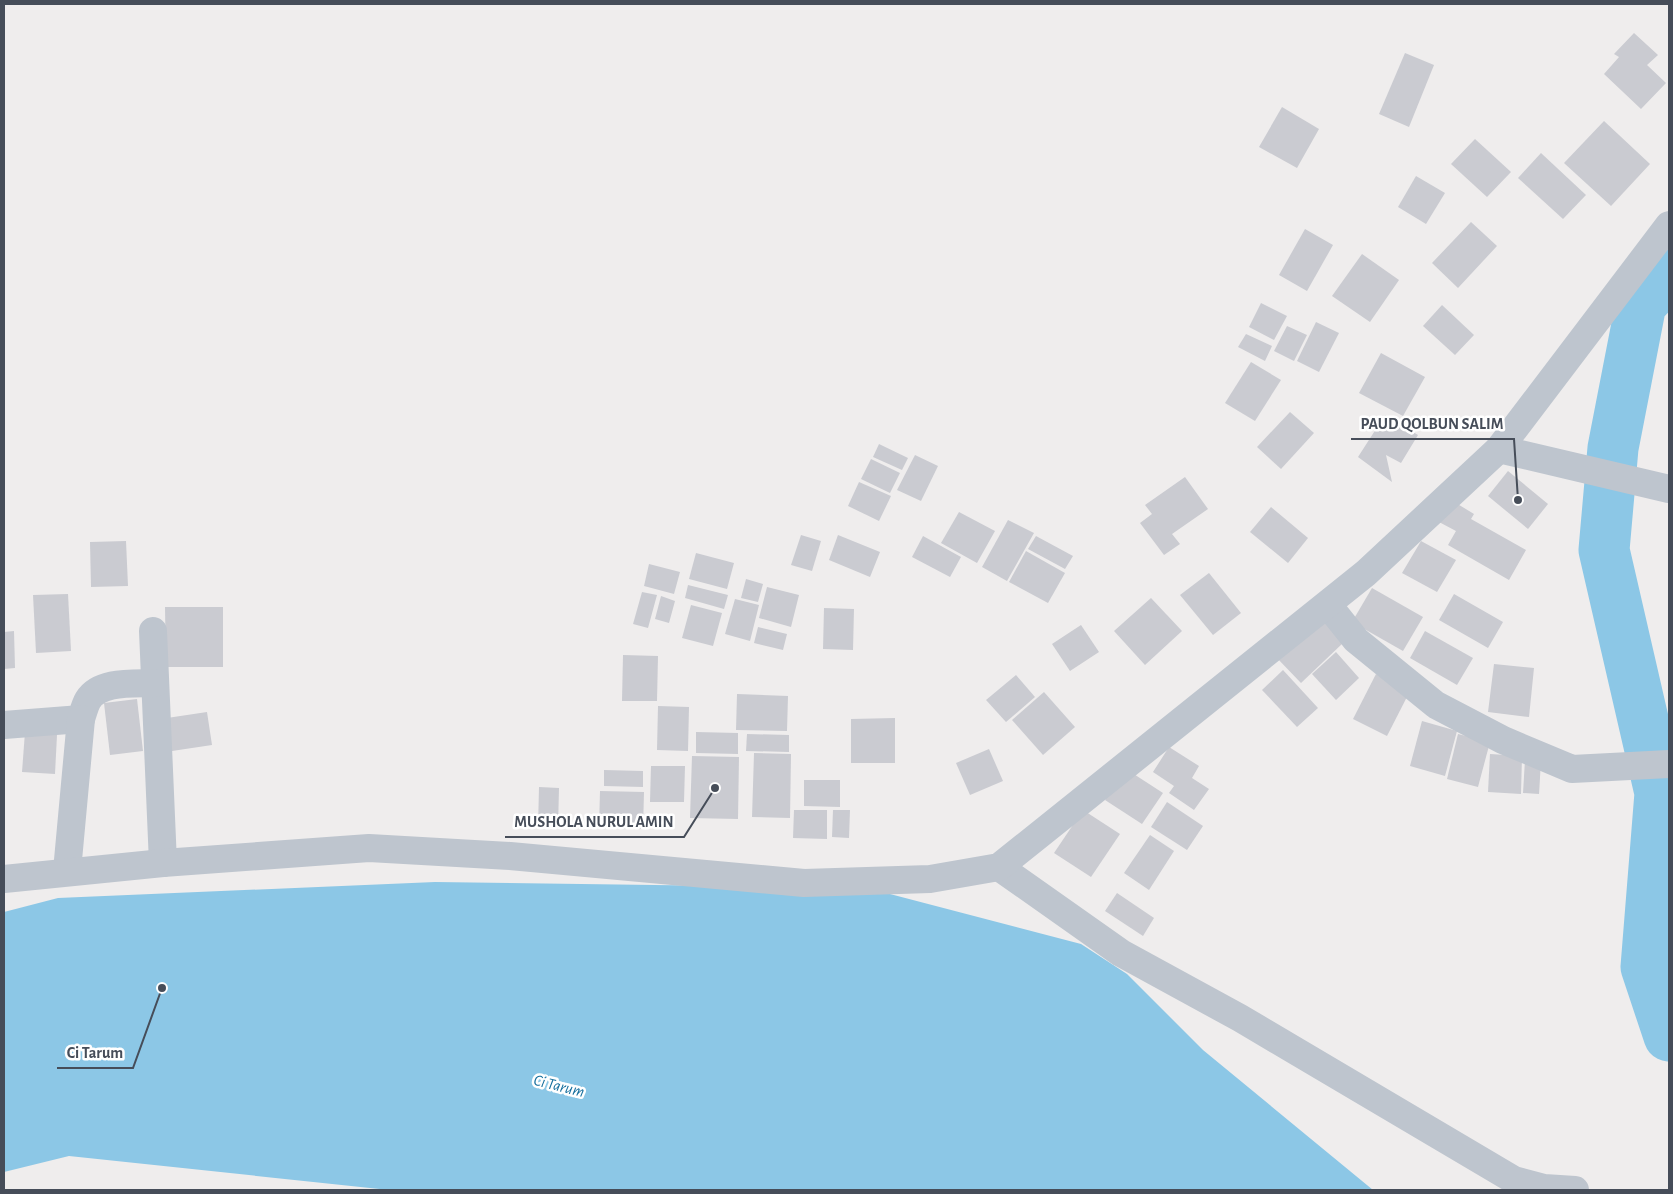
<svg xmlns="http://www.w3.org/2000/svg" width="1673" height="1194" font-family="'Alegreya Sans',sans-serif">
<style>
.water{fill:#8cc7e6}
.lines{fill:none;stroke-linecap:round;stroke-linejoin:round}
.river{stroke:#8cc7e6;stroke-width:51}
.building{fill:#cacbd1}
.minor{stroke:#bec5ce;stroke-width:28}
.labels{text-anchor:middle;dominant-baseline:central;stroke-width:5;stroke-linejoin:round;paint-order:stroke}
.water-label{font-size:16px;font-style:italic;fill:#146e9d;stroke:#fff}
.leader{fill:none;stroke:#464d59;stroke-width:2}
.callout-dot{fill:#464d59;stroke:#fff;stroke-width:2}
.callout-label{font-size:16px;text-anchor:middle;font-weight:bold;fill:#464d59;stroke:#fff;stroke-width:5;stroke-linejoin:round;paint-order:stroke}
</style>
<rect width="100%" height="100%" fill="#efeded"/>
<path class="water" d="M435,882L867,888L1081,944L1127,974L1203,1050L1373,1190H389L69,1156L4,1172V912L58,898Z"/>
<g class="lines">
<path class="river" d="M1669,275L1641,304L1613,448L1604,550L1660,793L1646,967L1669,1036"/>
</g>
<g class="building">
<path d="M1634,33L1658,55L1647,65L1666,83L1641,109L1604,74L1619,57L1614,54Z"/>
<path d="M1405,53L1434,65L1409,127L1379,114Z"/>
<path d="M1282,107L1319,129L1297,168L1259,147Z"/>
<path d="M1604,121L1650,164L1611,206L1564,163Z"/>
<path d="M1475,139L1511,172L1487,197L1451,164Z"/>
<path d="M1541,153L1586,195L1563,219L1518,178Z"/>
<path d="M1416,176L1445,193L1426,224L1398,207Z"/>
<path d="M1471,222L1497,246L1458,288L1432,263Z"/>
<path d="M1305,229L1333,245L1307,291L1279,275Z"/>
<path d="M1362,254L1399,280L1370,322L1332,296Z"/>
<path d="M1261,303L1287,316L1274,340L1249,327Z"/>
<path d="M1442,305L1474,335L1455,355L1423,326Z"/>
<path d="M1316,322L1339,333L1319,372L1297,361Z"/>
<path d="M1287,326L1307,335L1294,361L1274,351Z"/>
<path d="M1246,334L1272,346L1265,361L1238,347Z"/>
<path d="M1381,353L1425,377L1403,416L1359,393Z"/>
<path d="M1251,362L1281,380L1255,421L1225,403Z"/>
<path d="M1290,412L1314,433L1281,469L1257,447Z"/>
<path d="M1385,415L1418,435L1401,463L1386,455L1392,482L1358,457Z"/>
<path d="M879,444L908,458L902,470L873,457Z"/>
<path d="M915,455L938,466L921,501L897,490Z"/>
<path d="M871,459L900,473L890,493L861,479Z"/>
<path d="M1508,471L1548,504L1528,529L1488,496Z"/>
<path d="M1185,477L1208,509L1172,534L1180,544L1164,555L1140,523L1152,514L1145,505Z"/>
<path d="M859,482L891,496L879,521L848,506Z"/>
<path d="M1451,500L1474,514L1471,519L1526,550L1509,580L1448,545L1456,531L1439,522Z"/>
<path d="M1271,507L1308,538L1288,563L1250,532Z"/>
<path d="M959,512L995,531L977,563L941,543Z"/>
<path d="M1008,520L1034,533L1007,581L982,567Z"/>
<path d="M801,535L821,541L812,571L791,565Z"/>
<path d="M838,535L880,552L870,577L829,560Z"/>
<path d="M923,536L961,557L950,577L912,557Z"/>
<path d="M1036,536L1073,556L1065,569L1028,549Z"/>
<path d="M126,541L128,586L91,587L90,542Z"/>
<path d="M1421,541L1456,560L1437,592L1402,573Z"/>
<path d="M1026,551L1065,573L1048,603L1009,582Z"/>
<path d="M696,553L734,563L727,589L689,579Z"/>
<path d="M649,564L680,572L674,594L644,586Z"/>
<path d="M1209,573L1241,613L1213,635L1180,595Z"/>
<path d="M746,579L763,584L758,602L741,598Z"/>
<path d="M688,585L728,595L724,609L685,598Z"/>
<path d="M767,587L799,595L791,627L759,618Z"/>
<path d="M1372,588L1423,617L1403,651L1352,622Z"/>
<path d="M642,592L657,595L648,628L633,624Z"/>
<path d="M68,594L71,651L36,653L33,595Z"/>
<path d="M1454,594L1503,622L1488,648L1439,620Z"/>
<path d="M661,596L675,601L669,623L655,619Z"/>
<path d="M1151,598L1182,631L1145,665L1114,631Z"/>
<path d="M735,599L759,605L750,641L725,634Z"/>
<path d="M691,605L722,613L713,646L682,638Z"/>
<path d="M165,607H223V667H166Z"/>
<path d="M824,608L854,609L853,650L823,649Z"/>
<path d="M1320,617L1344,642L1301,683L1276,657Z"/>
<path d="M1081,625L1099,652L1070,671L1052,644Z"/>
<path d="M758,627L787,634L783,650L754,643Z"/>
<path d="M14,631L15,668L4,669V632Z"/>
<path d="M1425,631L1473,658L1457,685L1410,658Z"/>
<path d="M1336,652L1359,678L1336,700L1312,674Z"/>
<path d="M623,655L658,656L657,701H622Z"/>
<path d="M1494,664L1534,668L1529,717L1488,712Z"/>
<path d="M1283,670L1318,708L1297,727L1262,690Z"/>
<path d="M1376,674L1410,691L1387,736L1353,719Z"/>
<path d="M1016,675L1035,697L1006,722L986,700Z"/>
<path d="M1044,692L1075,727L1043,755L1012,720Z"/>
<path d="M737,694L788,696L787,731L736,730Z"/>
<path d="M137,699L143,751L110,755L104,703Z"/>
<path d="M658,706L689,707L688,751L657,750Z"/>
<path d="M207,712L212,745L172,751L167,718Z"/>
<path d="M895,718V763H851V719Z"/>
<path d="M1422,721L1457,731L1445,776L1410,766Z"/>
<path d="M25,732L57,735L55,774L22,772Z"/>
<path d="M696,732L738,733V754L696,753Z"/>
<path d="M747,734L789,735V752L746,751Z"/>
<path d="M1458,734L1490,742L1478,787L1447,779Z"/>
<path d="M1169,747L1199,766L1192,778L1209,789L1194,810L1169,793L1174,786L1153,772Z"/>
<path d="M989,749L1003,781L970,795L956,763Z"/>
<path d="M754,753L791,754L790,818L752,817Z"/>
<path d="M1490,754L1522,756L1521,794L1488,792Z"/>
<path d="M692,756L739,757L738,819L690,818Z"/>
<path d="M1525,760L1541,761L1539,794L1523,793Z"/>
<path d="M651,766H685L684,802H650Z"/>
<path d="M1126,769L1163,793L1142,824L1105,800Z"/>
<path d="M604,770L643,771V787L604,786Z"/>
<path d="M804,780H840V807L804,806Z"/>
<path d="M539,787L559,788L558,828H538Z"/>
<path d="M600,791L644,792L643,829L599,828Z"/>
<path d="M1167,802L1203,826L1187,850L1151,827Z"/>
<path d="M794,810H827V839L793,838Z"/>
<path d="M833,810H850L849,838L832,837Z"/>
<path d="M1083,810L1120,834L1091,877L1054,853Z"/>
<path d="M1150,835L1174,851L1149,890L1124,873Z"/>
<path d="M1117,893L1154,918L1143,936L1105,911Z"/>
</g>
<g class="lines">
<g class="minor">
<path d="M1499,449L1669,489"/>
<path d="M1328,605L1356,640L1436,705L1503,740L1572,769L1669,764"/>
<path d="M153,631L163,863"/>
<path d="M4,725L81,719C83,713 85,705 88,700C100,680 135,684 155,683"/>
<path d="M999,867L1121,953L1240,1018L1514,1180L1544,1188L1575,1190"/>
<path d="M67,871L81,719"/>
<path d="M4,879L163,863L369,848L510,856L804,883L930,879L999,867L1366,573L1499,449L1669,225"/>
</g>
</g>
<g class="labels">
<g class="water-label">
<text transform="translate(559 1086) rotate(14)">Ci Tarum</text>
</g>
</g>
<path class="leader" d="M1518 500L1514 439H1351M715 788L684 837H505M162 988L133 1068H57"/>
<g class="callout-dot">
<circle cx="1518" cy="500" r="5"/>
<circle cx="715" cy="788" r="5"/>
<circle cx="162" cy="988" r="5"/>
</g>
<g class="callout-label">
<text x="1432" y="429">PAUD QOLBUN SALIM</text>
<text x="594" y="827">MUSHOLA NURUL AMIN</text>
<text x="95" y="1058">Ci Tarum</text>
</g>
<rect width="1673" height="1194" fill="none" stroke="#464d59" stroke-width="10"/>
</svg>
